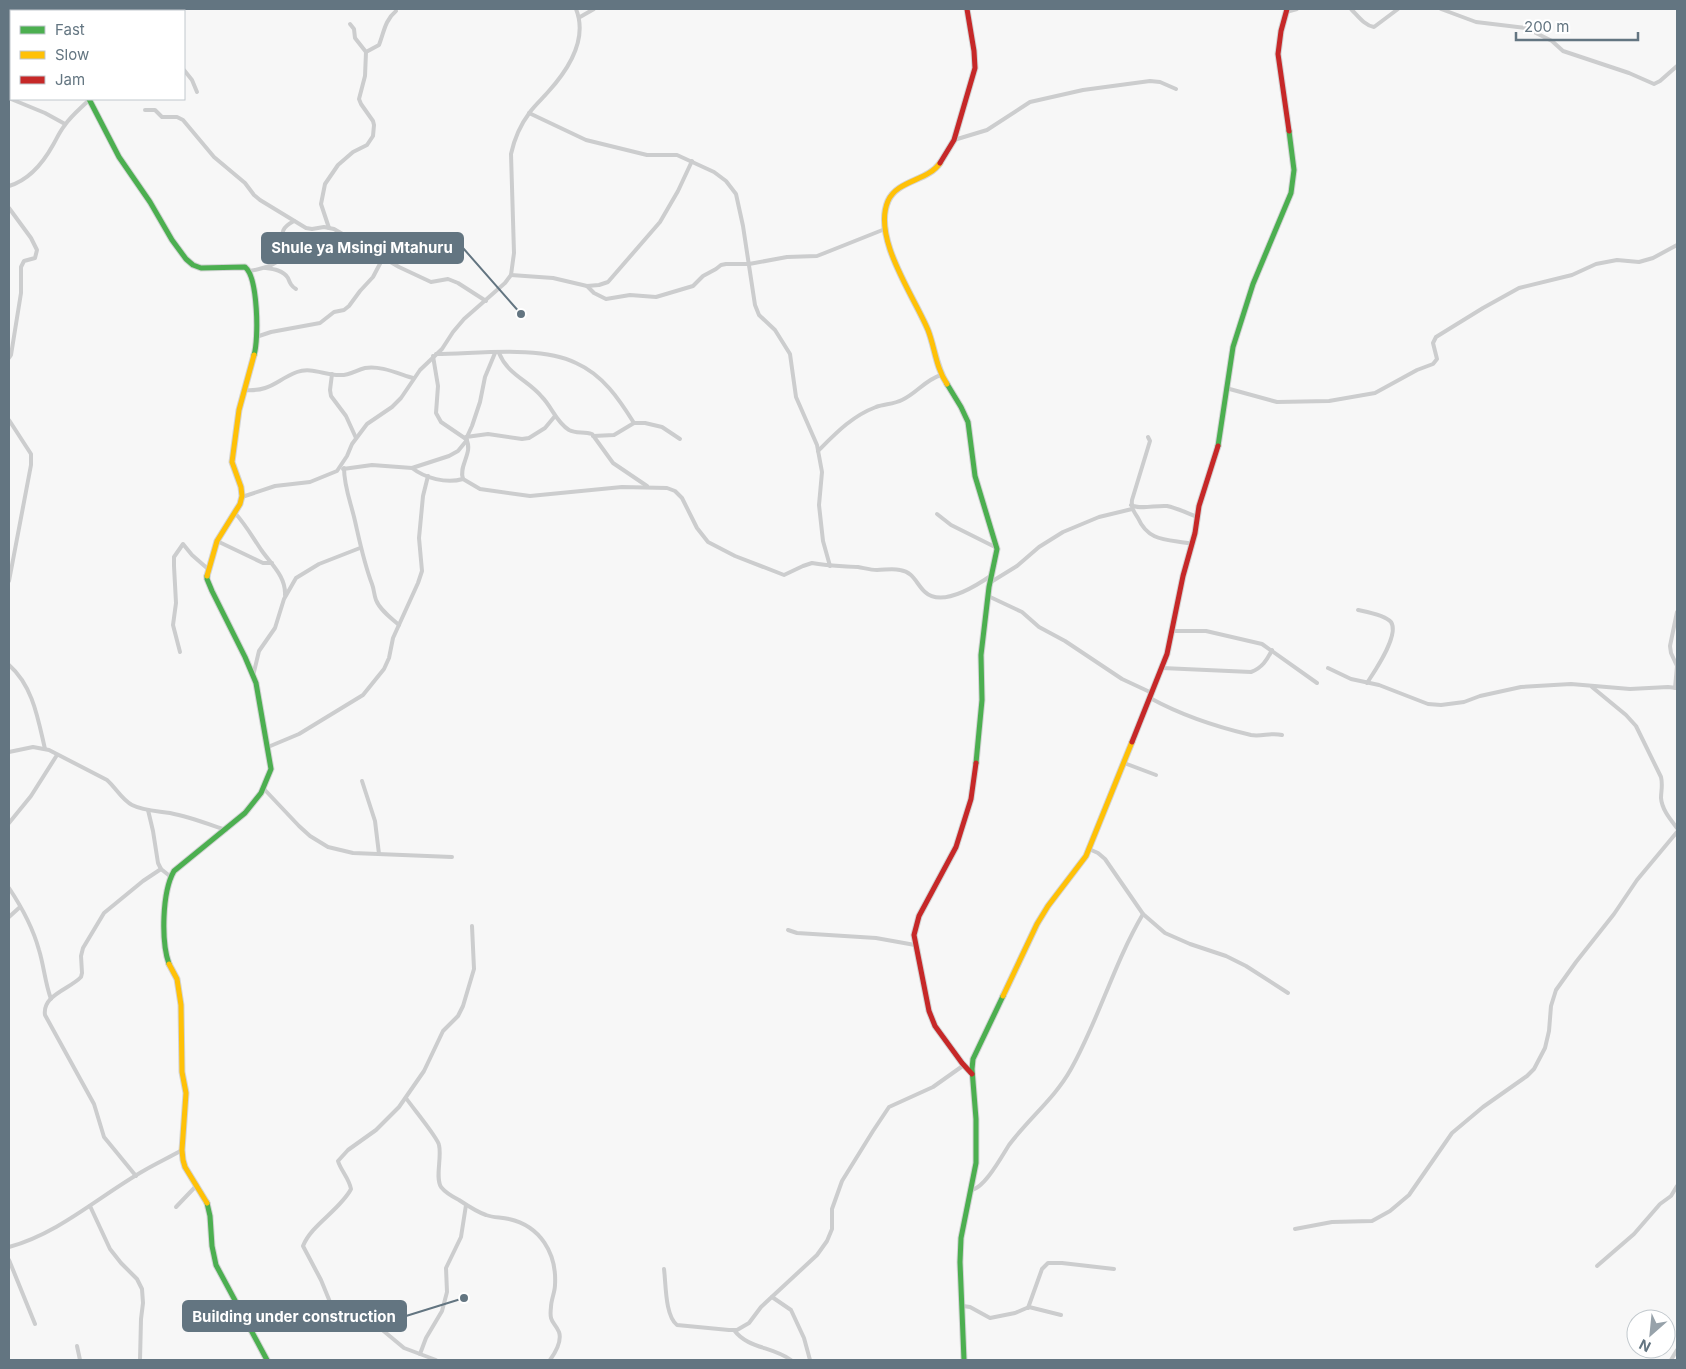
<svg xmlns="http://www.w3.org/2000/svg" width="1686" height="1369" font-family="Inter,sans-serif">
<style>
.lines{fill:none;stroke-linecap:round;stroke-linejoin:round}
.fast-casing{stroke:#d3d4d5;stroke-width:7}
.slow-casing{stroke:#d3d4d5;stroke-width:7}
.jam-casing{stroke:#d3d4d5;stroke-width:7}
.street{stroke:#cccdce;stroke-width:4}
.fast{stroke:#4caf50;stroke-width:5}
.slow{stroke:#ffc107;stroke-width:5}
.jam{stroke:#c62828;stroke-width:5}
.leader{fill:none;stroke:#637581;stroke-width:2}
.callout-dot{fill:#637581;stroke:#fff;stroke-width:2}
.callout{fill:#637581;stroke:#637581;stroke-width:2}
.callout-label{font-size:15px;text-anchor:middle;font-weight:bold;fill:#fff}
</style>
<rect width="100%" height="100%" fill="#f7f7f7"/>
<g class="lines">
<defs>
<g id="fast">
<path d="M89,99L119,157L150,202L172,240L186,259L193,265L201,268L245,267C258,277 259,339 254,355"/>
<path d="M947,384L961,407L968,422L975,476L997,549L989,587L981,655L982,700L976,763"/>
<path d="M1218,446L1233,347L1253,284L1291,193L1294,170L1289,131"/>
<path d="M169,964C161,941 162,892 174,871L245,813L261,793L271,769L256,683L245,657L212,591L207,579V576"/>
<path d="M207,1203L210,1216L212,1246L216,1265L267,1360"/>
<path d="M964,1360L960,1262L961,1238L976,1163V1119L972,1069L973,1059L1003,996"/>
</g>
<g id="slow">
<path d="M940,163C928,181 897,180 888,201C872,238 914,296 928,330C935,348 936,368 947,384"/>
<path d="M207,576L217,541L240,504L242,496L241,487L232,462L239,410L254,355"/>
<path d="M169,964L177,979L181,1005L182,1072L186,1093L182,1150L183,1160L185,1167L207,1203"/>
<path d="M1003,996L1037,924L1048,906L1086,856L1132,742"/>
</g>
<g id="jam">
<path d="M1287,9L1281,31L1278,54L1289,131"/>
<path d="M940,163L954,140L975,68L974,51L967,9"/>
<path d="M1132,742L1167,654L1183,576L1195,533L1199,506L1218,446"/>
<path d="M972,1074L962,1063L935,1026L929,1011L914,935L919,916L956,847L971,799L976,763"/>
</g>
</defs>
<use href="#fast" class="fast-casing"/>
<use href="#slow" class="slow-casing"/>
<use href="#jam" class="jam-casing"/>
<g class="street">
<path d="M24,9L26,11"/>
<path d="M1351,9C1358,16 1364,25 1374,27L1398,9"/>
<path d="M1441,9L1476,22L1526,28L1552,41L1563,51L1629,73L1654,84L1660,81L1677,66"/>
<path d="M143,11V9"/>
<path d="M1286,12L1297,9"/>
<path d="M580,17L594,9"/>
<path d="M366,52L379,45C384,32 385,20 396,11"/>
<path d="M184,70L192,80L197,92"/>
<path d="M11,99L45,113L65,124"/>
<path d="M145,110H155L162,117H177L183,120L214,157L245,183L254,195L260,200L306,228L312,229L324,227L334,229L399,267L431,282L448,279L458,283L486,301"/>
<path d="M529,113L586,140L647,155H677L714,172L726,181L736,194L743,226L755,305L759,315L775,330L790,354L796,397L817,445L822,472L819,505L823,541L830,566"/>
<path d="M954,140L987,130L1030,102L1083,90L1150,81L1160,82L1176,89"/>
<path d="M9,186C29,180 43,163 53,145C57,138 60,131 65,125C71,116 81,108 89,100"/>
<path d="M9,208L31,238L37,250L35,258L24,261L21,267V293L11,355L9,358"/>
<path d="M329,228L321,204L325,184L338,165L353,152L367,145L373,136L374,125L373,121L361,104L359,99L365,76L366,52L355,38L354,29L350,24"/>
<path d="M265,268C273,269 283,270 288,278C290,283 291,286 296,289"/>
<path d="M250,271C260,269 282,265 284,252C286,237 275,231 294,221"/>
<path d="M511,275L553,278L587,286L599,285L608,282L660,222L678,191L692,161"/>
<path d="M587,286L594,293L606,299L630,295L656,297L693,286L703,276L716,269L721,265L726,264H749L787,257L817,256L885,229"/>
<path d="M256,337L271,332L320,323L334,312L344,310L349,306L360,291L373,277L383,258"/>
<path d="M499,353C508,375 528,380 542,397C552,407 556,422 569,430C576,434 584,431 592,434L613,463L647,486"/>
<path d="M436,354C476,354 540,345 576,363C603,375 619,399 634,423"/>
<path d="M433,356L438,386L436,413L441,422L466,439C474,452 458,466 463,479"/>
<path d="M332,374L330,390L331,396L346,416L356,438"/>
<path d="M1226,388L1277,402L1329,401L1375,393L1417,370L1433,364L1437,359L1433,343L1436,337L1483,308L1519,288L1572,275L1596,264L1617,260L1639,262L1653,258L1677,245"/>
<path d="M244,390C271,392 276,380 297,372C311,367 325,375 339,375C349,376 356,370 365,368C380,365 399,374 413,378"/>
<path d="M9,420L31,454V465L9,581"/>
<path d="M593,436L614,435L634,423H645L662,427L680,439"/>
<path d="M466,437L488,434L522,439L529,438L545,428L555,416"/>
<path d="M1148,437L1150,441L1132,500C1131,508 1134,512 1138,518C1149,543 1169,539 1192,544"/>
<path d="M466,439L472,426L480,402L485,377L495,353"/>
<path d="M818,451C836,433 852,416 876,407C885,404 894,404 902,400C917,393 925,380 941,375"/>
<path d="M344,468C344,487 351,503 355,521C360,543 364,563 372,584C374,589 374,595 376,600C380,610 391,618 399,625"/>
<path d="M412,468C425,478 446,484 463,479L480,489L530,496L622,487L667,488L675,491L682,498L697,528L708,542L735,556L784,575L803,566L812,563C827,566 842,566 858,567C864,568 871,570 877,570C885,570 892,568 900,570C914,572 916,584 925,592C942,608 976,586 992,575"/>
<path d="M343,469L372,465L412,468L449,456L458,451L467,440"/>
<path d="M242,497L275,486L310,482L337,471L347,456L352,444L367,424L392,407L401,398L420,370L442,349L453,332L464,319L505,283L511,275L514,253L511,154C514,140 521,124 530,112C535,105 542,99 548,92C568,70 588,39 576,9"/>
<path d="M1131,505C1139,510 1156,505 1167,506C1177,508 1187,513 1197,517"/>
<path d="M235,513C246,525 253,538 262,551C272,565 286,577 285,595"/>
<path d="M937,514L951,525L997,548"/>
<path d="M217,541L263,563H272"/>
<path d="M991,582L1017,566L1039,547L1063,532L1099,517L1132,509"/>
<path d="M988,596L1022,612L1039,627L1065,641L1122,679L1152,693"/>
<path d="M1358,610C1367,612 1385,615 1391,622C1400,635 1374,672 1367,683"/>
<path d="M1172,631H1206L1262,644L1317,683"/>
<path d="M180,652L173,625L176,603L174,566V557L183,544L192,555L208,569"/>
<path d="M9,665C33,686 38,719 45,749"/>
<path d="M1162,668L1251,672C1262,668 1267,660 1272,650"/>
<path d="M1328,668L1351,679L1379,685L1428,704L1441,705L1464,702L1480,696L1521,687L1571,684L1630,689L1668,687L1677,688"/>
<path d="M253,676L259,651L275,628L284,599L296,578L319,564L360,548"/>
<path d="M1592,687L1626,715L1636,726L1661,777C1663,785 1661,791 1661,798C1662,810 1671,820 1677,828"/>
<path d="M1675,688L1677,666L1671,653L1670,646L1677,612"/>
<path d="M1150,698C1181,715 1217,727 1251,735C1262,737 1271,732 1282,735"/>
<path d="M268,747L299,734L363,695L384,669L389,658L393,638L418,583L422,571L419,538L423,496L428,476"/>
<path d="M9,752L33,747L49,750L107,780C116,788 122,800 132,805C144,811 158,811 170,813C190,817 208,824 226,830"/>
<path d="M1124,763L1156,775"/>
<path d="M362,781L375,821L379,854"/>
<path d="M264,789L299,826L310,836L328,847L353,853L452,857"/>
<path d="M148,810L153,831L158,863L161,869L171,877"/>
<path d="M9,823L31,796L57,755"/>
<path d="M1089,849L1098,853L1105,859L1143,914L1165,933L1190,944L1226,956L1246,966L1288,993"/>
<path d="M9,888C21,906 33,928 39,950C44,966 45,983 51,999"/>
<path d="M9,917L20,907"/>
<path d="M788,930L797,933L876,938L915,945"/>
<path d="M406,1098C412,1107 438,1138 439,1145C442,1157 435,1178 441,1187C445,1192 453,1197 459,1200C468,1206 477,1212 486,1215C494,1218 501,1217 509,1219C540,1226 557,1253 555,1285C555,1292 551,1300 551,1307C549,1323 554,1321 559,1332C562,1341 555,1353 550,1360"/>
<path d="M136,1176L104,1137L94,1104L45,1015C42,995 70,989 81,977L82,973L81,956L83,948L104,913L143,881L161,869"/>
<path d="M971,1190C984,1189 1002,1156 1009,1145C1029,1118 1055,1098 1071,1069C1099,1019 1114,963 1143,914"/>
<path d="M90,1206L110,1249L121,1263L137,1279L142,1289L143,1303L141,1319L140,1360"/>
<path d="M176,1207L197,1185"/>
<path d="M1295,1229L1332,1222L1372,1221L1390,1211L1409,1195L1452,1133L1483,1107L1527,1076L1534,1069L1545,1048L1549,1031L1551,1006L1556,990L1576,962L1614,914L1637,880L1677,832"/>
<path d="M9,1247C60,1233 99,1196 145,1170C157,1163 170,1157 182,1150"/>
<path d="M9,1260L35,1324"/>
<path d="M1597,1266L1634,1234L1660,1204L1671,1196L1677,1186"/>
<path d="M664,1269C666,1284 665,1316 677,1325L729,1330H737L749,1323L761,1307L817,1255L827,1241L832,1229V1209L842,1181L873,1131L889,1107L933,1087L964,1065"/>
<path d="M772,1297L791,1310L804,1338L810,1360"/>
<path d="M963,1306L970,1307L990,1318L1015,1313L1029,1307L1061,1315"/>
<path d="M1028,1308L1042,1269L1048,1263H1062L1114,1269"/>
<path d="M734,1330C748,1349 772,1346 791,1360"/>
<path d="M77,1346L80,1360"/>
<path d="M420,1354L426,1338L442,1311L447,1292L446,1268L461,1237L466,1205"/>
<path d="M436,1360L404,1348L374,1323L360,1316L341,1310L330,1302L321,1280L303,1246C311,1225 340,1210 351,1189C349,1178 341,1171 338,1161L348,1150L376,1130L399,1107L424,1071L443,1031L458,1016L463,1006L474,969L472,926"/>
<path d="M1671,1360L1677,1350"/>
</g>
<use href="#fast" class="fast"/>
<use href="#slow" class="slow"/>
<use href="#jam" class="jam"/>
</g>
<path class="leader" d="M521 314L463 248M464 1298L406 1316"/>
<g class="callout-dot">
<circle cx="521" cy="314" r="5"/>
<circle cx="464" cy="1298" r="5"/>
</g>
<g class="callout">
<rect x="262" y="233" width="201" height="30" rx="5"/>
<rect x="183" y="1301" width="223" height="30" rx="5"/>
</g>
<g class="callout-label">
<text x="362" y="253">Shule ya Msingi Mtahuru</text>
<text x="294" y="1322">Building under construction</text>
</g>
<rect width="1686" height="1369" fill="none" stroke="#637581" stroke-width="20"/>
<rect x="10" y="10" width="175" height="90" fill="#ffffff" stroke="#c1c8cd"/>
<rect x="20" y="26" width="25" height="8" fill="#4caf50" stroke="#c1c8cd"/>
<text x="55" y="35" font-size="15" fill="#637581">Fast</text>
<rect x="20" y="51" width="25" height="8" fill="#ffc107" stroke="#c1c8cd"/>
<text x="55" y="60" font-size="15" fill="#637581">Slow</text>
<rect x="20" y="76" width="25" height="8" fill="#c62828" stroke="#c1c8cd"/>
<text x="55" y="85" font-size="15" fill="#637581">Jam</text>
<g transform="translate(1651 1334) rotate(207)"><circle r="24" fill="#ffffff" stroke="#c1c8cd"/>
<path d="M0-4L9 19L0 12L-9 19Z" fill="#97a2aa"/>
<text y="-8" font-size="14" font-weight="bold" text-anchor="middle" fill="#637581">N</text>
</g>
<path d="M1516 32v8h122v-8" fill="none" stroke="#637581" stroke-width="2.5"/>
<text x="1524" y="32" font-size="15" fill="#637581" stroke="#ffffff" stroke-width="4" paint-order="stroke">200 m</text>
</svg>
